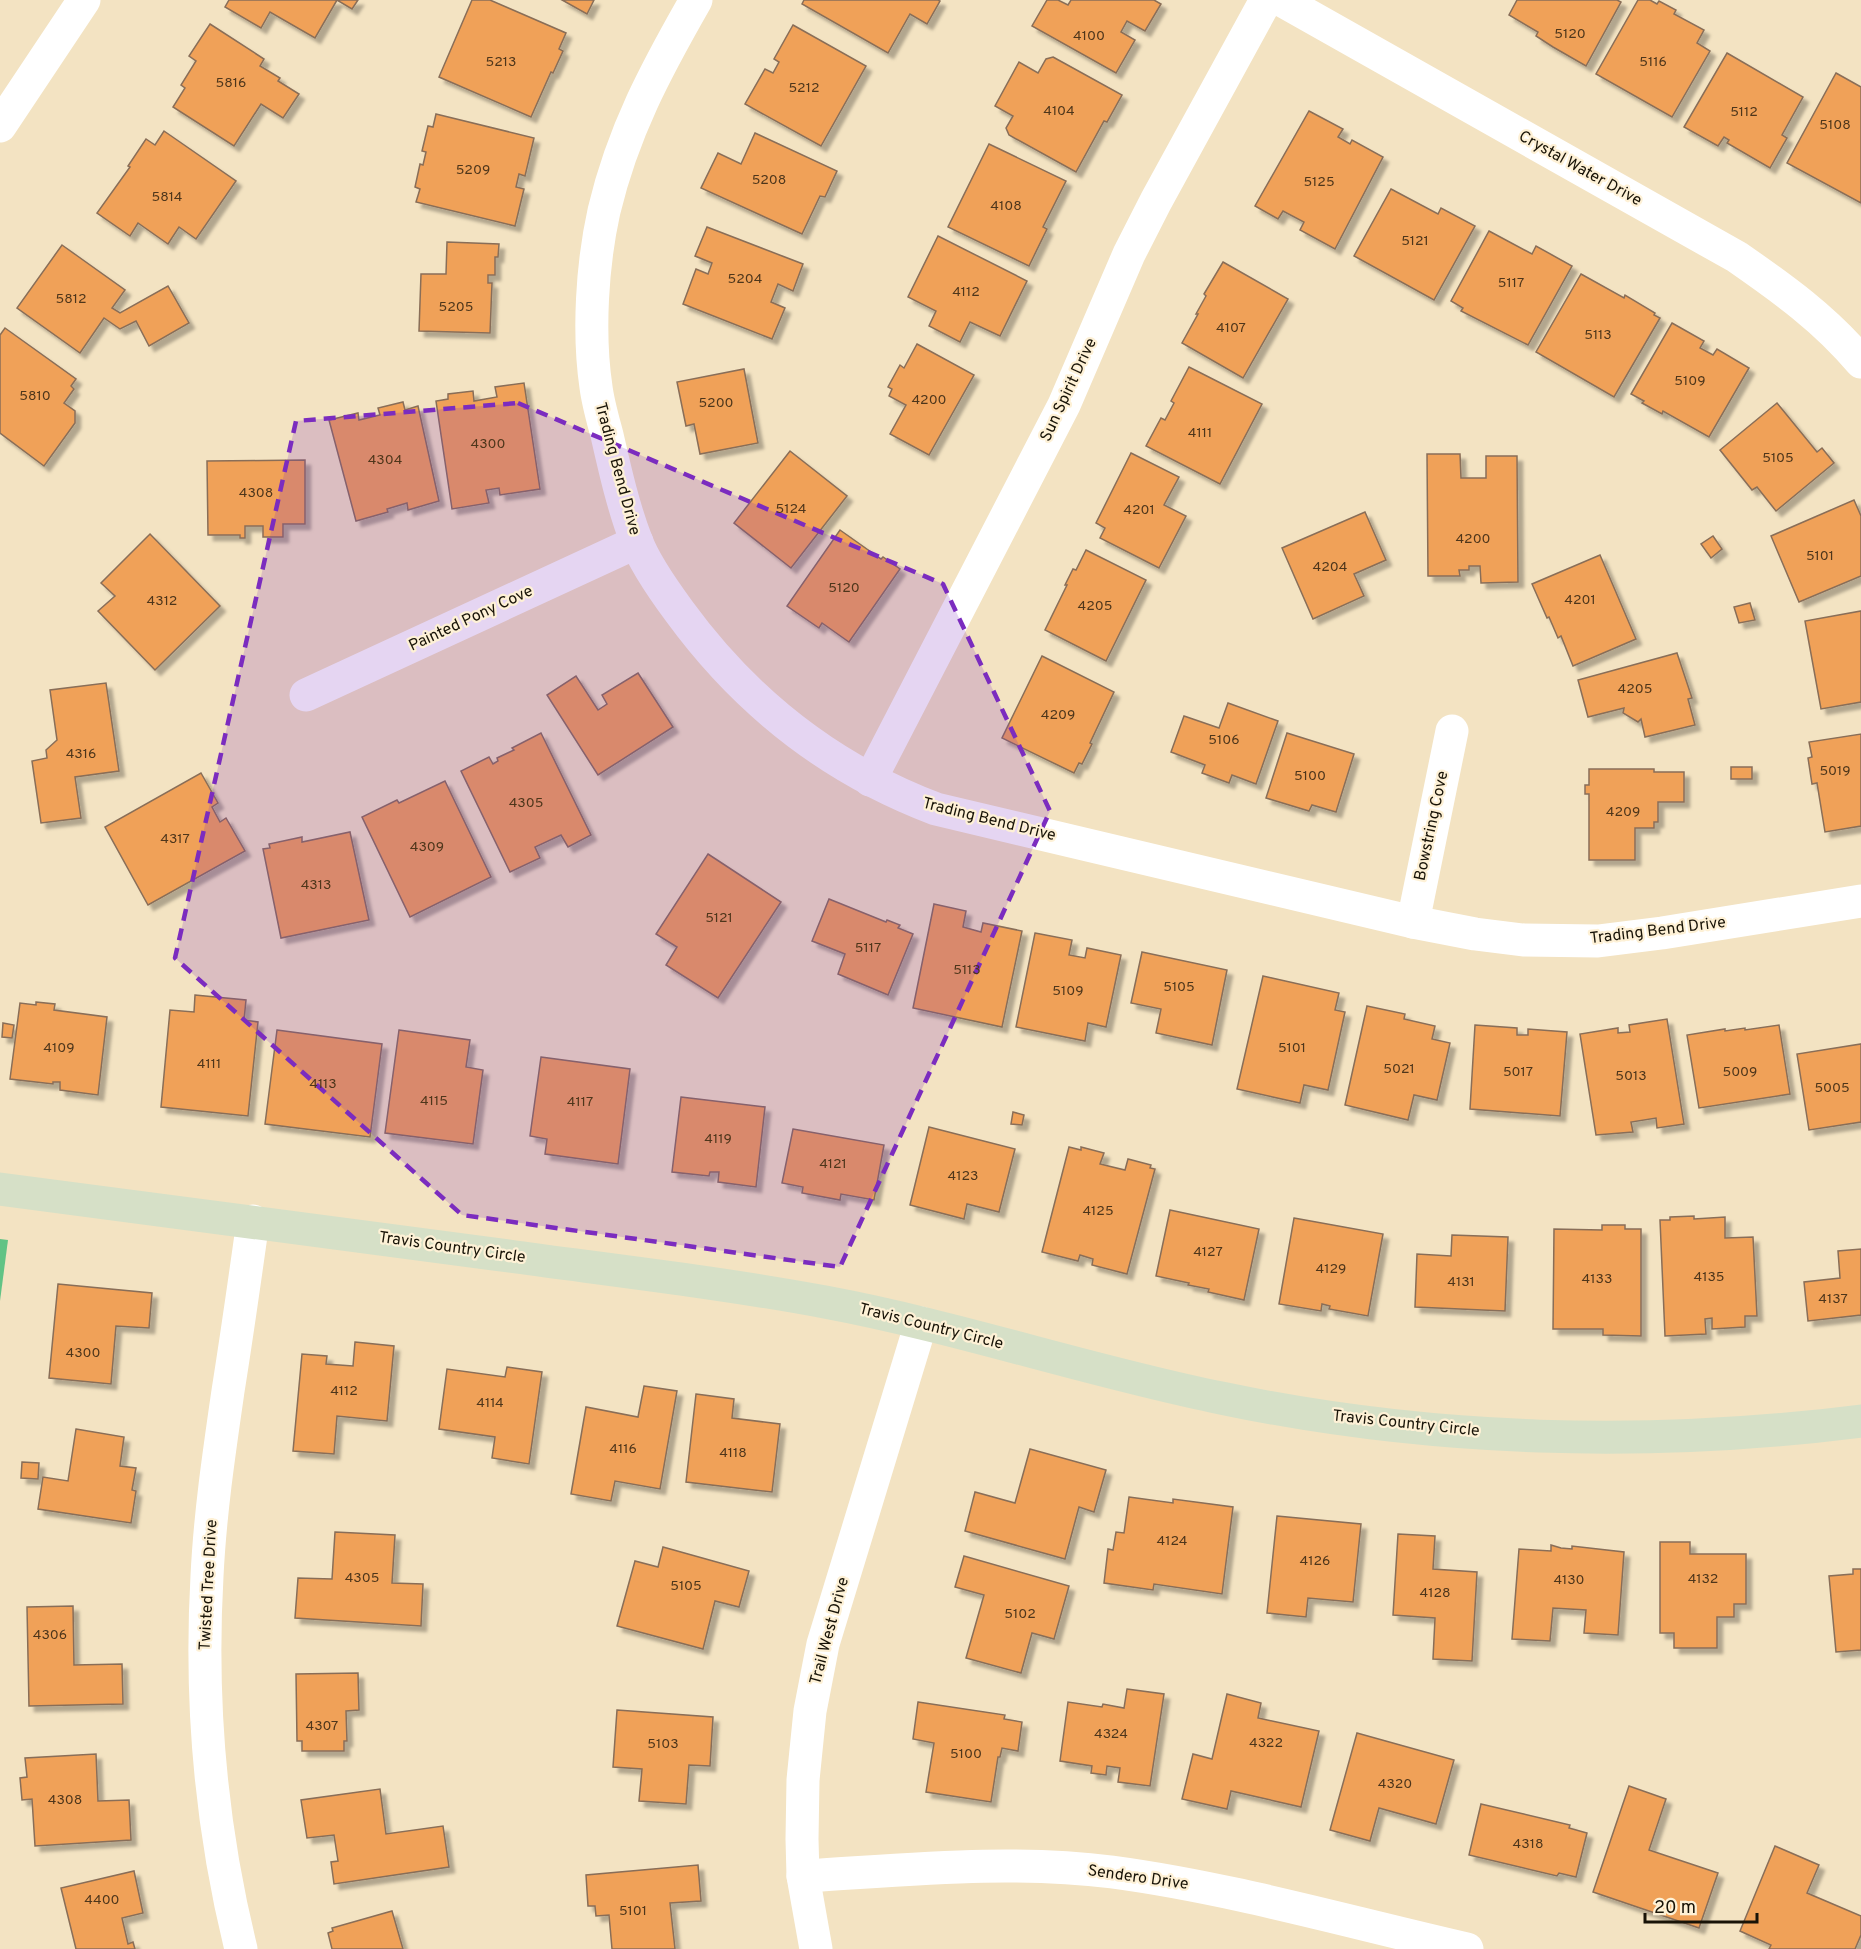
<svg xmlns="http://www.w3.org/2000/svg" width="1861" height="1949" font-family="Overpass,sans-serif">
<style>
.forest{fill:#61c385}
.building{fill:#f0a158;stroke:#896e58;stroke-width:1.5;filter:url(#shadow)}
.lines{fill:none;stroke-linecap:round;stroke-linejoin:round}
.street{stroke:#fff;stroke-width:33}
.secondary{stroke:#d6e0c7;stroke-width:33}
.marked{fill:#7b2cbf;fill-opacity:0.2;stroke:#7b2cbf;stroke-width:4.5;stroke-dasharray:12 8;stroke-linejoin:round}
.labels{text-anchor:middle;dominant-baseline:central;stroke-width:4.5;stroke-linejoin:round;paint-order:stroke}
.number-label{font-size:14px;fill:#4e361b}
.street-label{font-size:16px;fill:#181307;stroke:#fef1d6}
</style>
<defs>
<filter id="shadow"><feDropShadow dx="5.5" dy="5.5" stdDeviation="1.5" flood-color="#0004"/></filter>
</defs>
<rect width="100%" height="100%" fill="#f3e3c2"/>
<path class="forest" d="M0,1239L8,1240L0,1301Z"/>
<g class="building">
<path d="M229,0H358L352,9L337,0L315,38L270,12L261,28L225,7Z"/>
<path d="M472,0H490L566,33L559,49L563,51L553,73L551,72L531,117L439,77Z"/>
<path d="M562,0H594L587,14Z"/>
<path d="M804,0H938L940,1L927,24L910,14L888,53L802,4Z"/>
<path d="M1047,0H1058L1068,5L1071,0H1154L1161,4L1145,31L1127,21L1121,32L1135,40L1116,73L1032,26Z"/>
<path d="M1517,0H1617L1621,2L1586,66L1553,47L1536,36L1538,32L1509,15Z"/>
<path d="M1638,0H1650L1657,4L1659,1L1676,10L1674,14L1704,30L1697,43L1710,51L1672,117L1596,74Z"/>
<path d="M210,24L264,59L260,66L280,78L278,81L299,94L283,118L261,104L234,146L173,107L185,88L181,85L196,61L189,56Z"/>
<path d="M793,25L866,66L821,146L745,104L765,69L773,73L779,62L774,59Z"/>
<path d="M1727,53L1803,97L1782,135L1787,138L1770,168L1727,143L1729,140L1724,137L1718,146L1684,127Z"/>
<path d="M1053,57L1122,95L1107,122L1104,121L1076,172L1009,135L1006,128L1013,116L995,106L1019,62L1038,73L1046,59Z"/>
<path d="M1836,73L1861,87V203L1787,163Z"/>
<path d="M1309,111L1343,129L1338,137L1350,144L1352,140L1383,157L1335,249L1300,230L1304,222L1283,211L1278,219L1255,206Z"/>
<path d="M436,114L534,138L525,176L519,174L516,187L524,189L515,226L416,202L420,189L415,187L420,164L423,165L426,152L422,151L428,126L433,127Z"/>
<path d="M164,131L236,181L196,239L179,227L168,244L138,223L130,236L97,213L130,167L128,166L146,139L155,145Z"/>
<path d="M755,133L837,171L825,197L820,196L802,234L701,188L718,153L741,164Z"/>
<path d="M989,144L1066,181L1043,227L1047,229L1029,266L948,227Z"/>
<path d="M1391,189L1438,214L1441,208L1475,226L1434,300L1354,256Z"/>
<path d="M707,227L803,264L793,291L778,284L771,302L785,308L772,339L683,304L696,269L708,274L712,263L695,256Z"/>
<path d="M1489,231L1532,254L1536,246L1572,266L1528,345L1461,311L1463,308L1451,301Z"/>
<path d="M938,236L1027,281L1000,336L970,322L960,342L929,326L936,311L908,297Z"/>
<path d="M447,242L499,244L498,257H495V275H488V283H492L490,333L419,331L421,274H446Z"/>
<path d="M62,245L125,290L112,308L120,313L168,286L189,323L149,346L136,321L120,329L104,318L80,353L17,308Z"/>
<path d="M1223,262L1288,299L1243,378L1182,343L1198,314H1196L1206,296L1204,294Z"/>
<path d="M1581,274L1624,298L1625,295L1655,313L1654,315L1660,318L1614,397L1536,352Z"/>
<path d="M1672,323L1704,341L1700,348L1713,355L1717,349L1749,368L1709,437L1663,411L1662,414L1642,403L1644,401L1631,394Z"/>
<path d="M5,328L76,379L71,386L74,389L64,403L75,411V423L44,466L0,433V335Z"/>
<path d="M917,344L974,375L929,455L890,434L906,405L889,396L892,389L888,387L900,365L904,368Z"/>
<path d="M1189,367L1262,404L1220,484L1146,446L1161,418L1165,420L1174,403L1171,401Z"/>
<path d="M744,369L758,443L700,454L694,424L686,426L677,382Z"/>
<path d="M524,383L540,489L500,495L499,488L486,490L489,503L452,509L436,401L448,399V394L473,391L474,401L497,397L495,387Z"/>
<path d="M403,402L405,410L418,406L439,501L408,510L407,503L387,509L388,512L356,521L329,420L358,413L359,420L380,415L378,408Z"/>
<path d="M1777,403L1817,452L1822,448L1834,463L1776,511L1757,487L1752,490L1720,450Z"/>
<path d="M790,451L847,496L791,568L734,523Z"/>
<path d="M1131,453L1179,477L1164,505L1186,516L1159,568L1100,538L1105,528L1096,523Z"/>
<path d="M1427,454H1460L1461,478H1486V456H1517L1518,582L1481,583L1480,566H1469V570H1459L1460,576H1428Z"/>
<path d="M305,460V524H283V537H263V526H245V538H240V535H208L207,461Z"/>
<path d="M1854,500L1861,516V576L1799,602L1771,536Z"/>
<path d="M1365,512L1386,560L1354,574L1364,596L1313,619L1282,548Z"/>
<path d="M840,530L881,559L883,557L900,569L849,642L822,623L819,628L787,606Z"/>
<path d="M150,534L220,606L155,670L98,611L115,596L101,583Z"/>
<path d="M1713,536L1722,549L1711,558L1701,544Z"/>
<path d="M1086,550L1146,580L1106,661L1045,630L1067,585H1065L1073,569L1076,570Z"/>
<path d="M1600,555L1636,639L1573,666L1561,636L1558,638L1549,617L1547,618L1532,584Z"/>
<path d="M1750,603L1755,620L1739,623L1734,607Z"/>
<path d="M1861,611V702L1821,709L1805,621Z"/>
<path d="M1677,653L1692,698L1688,699L1695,725L1645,737L1641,719L1638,722L1623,713L1624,708L1588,717L1578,680Z"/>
<path d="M1042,656L1114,692L1090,743L1092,744L1082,764L1079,763L1074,773L1002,738Z"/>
<path d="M638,673L673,727L598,775L547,695L576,676L598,710L607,704L602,695Z"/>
<path d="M106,683L119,771L75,777L81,818L41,823L32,761L47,758L46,750L57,740L50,690Z"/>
<path d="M1228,703L1278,721L1256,784L1232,775L1229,783L1202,773L1205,765L1171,752L1184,716L1219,728Z"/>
<path d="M541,733L591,835L568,847L561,835L535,847L540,858L510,872L461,771L489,757L493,764L498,761L497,758L514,750L512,748Z"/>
<path d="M1287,733L1354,754L1336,812L1312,805L1309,811L1266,798Z"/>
<path d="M1861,734V826L1825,832L1817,783L1812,784L1808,758L1812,757L1809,742Z"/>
<rect x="1731" y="767" width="21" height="12"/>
<path d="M1589,769H1654V772H1684V802H1658V822H1654V828H1635V860H1589V794H1585V785H1589Z"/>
<path d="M201,773L218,803L212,807L220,822L226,818L245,851L148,905L105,827Z"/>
<path d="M445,781L491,877L410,917L362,817L397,800L399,803Z"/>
<path d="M350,832L369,920L281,938L263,849L270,848L269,844L302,837V842Z"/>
<path d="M708,854L781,902L718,998L666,965L677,947L656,934Z"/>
<path d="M829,899L886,922L887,920L900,925L898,928L913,934L888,995L838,974L845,954L812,941Z"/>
<path d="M934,904L966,911L963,927L981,932L983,923L1022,931L1002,1027L913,1008Z"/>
<path d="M1035,933L1072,940L1069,955L1085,958L1087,948L1121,955L1106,1027L1088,1023L1085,1041L1016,1027Z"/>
<path d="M1142,952L1227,970L1212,1045L1156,1033L1161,1009L1131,1003Z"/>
<path d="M1263,976L1339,993L1335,1010L1345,1012L1328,1090L1304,1085L1300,1103L1237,1089Z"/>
<path d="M195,995L246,1000L244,1020L258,1022L248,1116L161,1107L170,1010L194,1012Z"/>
<path d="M36,1002L55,1004L54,1010L107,1017L98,1095L60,1090V1082H53V1084L10,1079L20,1003L36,1005Z"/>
<path d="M1367,1006L1405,1014L1404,1019L1435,1026L1432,1039L1450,1043L1437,1100L1414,1095L1408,1120L1345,1105Z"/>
<path d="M1667,1019L1684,1124L1657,1128L1656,1118L1631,1122L1633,1132L1596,1135L1580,1034L1618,1028V1033L1630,1032L1629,1025Z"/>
<path d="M3,1023L14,1025L12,1038L2,1037Z"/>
<path d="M1475,1025L1517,1028V1035H1528V1029L1567,1032L1560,1116L1470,1109Z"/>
<path d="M1779,1025L1790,1094L1699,1108L1687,1035L1725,1029V1031L1745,1028V1030Z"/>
<path d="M277,1030L382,1044L370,1137L265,1124Z"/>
<path d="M399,1030L470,1040L466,1067L483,1070L473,1144L385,1133Z"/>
<path d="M1861,1044V1122L1809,1130L1797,1054Z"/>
<path d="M541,1057L630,1069L618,1164L545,1154L547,1139L530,1136Z"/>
<path d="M681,1097L765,1107L756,1187L718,1182L719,1172H710L709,1176L672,1172Z"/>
<path d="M1013,1112L1024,1115L1022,1125L1011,1124Z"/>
<path d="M929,1127L1015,1149L999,1212L967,1204L964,1219L910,1205Z"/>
<path d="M793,1129L884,1145L874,1200L841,1194L840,1200L802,1193L803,1187L782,1183Z"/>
<path d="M1069,1147L1081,1150V1147L1104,1153L1100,1164L1125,1170L1128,1159L1151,1165L1150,1168L1155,1169L1127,1274L1092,1265L1093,1259L1080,1255L1078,1261L1042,1252Z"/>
<path d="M1170,1210L1259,1229L1244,1300L1208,1292L1209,1289L1188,1285L1189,1283L1156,1276Z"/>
<path d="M1694,1216V1219L1725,1217V1238L1753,1237L1757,1316H1745V1327L1712,1329V1318L1705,1319L1706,1334L1665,1336L1660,1220H1670V1217Z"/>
<path d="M1294,1218L1383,1234L1368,1316L1329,1309L1330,1306L1322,1304L1321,1311L1279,1304Z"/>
<path d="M1602,1225H1625V1229H1641V1336L1603,1335V1329H1553L1554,1229L1602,1230Z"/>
<path d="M1452,1235L1508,1237L1505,1311L1415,1307L1417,1254L1451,1256Z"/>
<path d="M1861,1249V1315L1808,1321L1804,1282L1840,1278L1838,1251Z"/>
<path d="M58,1284L152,1293L149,1328L116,1326L111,1384L49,1378Z"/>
<path d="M355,1342L394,1346L387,1421L337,1416L334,1454L293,1451L302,1354L327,1356L326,1364L353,1366Z"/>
<path d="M507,1367L542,1372L529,1464L492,1458L495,1437L439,1429L447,1369L505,1377Z"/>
<path d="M644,1386L677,1391L660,1489L615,1481L611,1501L571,1494L586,1407L638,1417Z"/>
<path d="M696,1394L734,1399L732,1418L780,1424L772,1492L686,1482Z"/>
<path d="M76,1429L124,1437L120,1466L136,1468L132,1490L136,1491L131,1523L38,1509L43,1477L68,1481Z"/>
<path d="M1030,1449L1106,1470L1094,1512L1079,1507L1065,1559L965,1531L975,1492L1015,1503Z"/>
<path d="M22,1462L39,1463L38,1479L21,1478Z"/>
<path d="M1129,1497L1173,1503V1499L1233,1507L1222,1594L1154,1584L1153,1590L1104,1583L1108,1549L1113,1550L1116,1532L1124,1533Z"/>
<path d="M1277,1516L1361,1524L1353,1602L1308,1598L1306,1617L1267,1613Z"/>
<path d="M335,1532L395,1535L392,1583L423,1584L421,1626L295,1618L298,1578L332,1579Z"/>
<path d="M1398,1534L1435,1536L1433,1569L1477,1572L1472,1661L1433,1659L1435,1618L1393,1615Z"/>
<path d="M1660,1542H1690V1554H1746V1604H1734V1617H1717V1648H1674V1633H1660Z"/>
<path d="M1551,1545L1561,1548L1572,1549V1546L1624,1552L1618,1635L1584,1633L1586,1610L1553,1608L1550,1641L1512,1639L1519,1549L1551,1551Z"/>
<path d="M663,1547L749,1571L739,1607L715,1601L703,1649L617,1626L635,1561L658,1567Z"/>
<path d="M964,1556L1069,1586L1054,1639L1032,1633L1021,1673L966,1658L984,1595L955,1587Z"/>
<path d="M1853,1569H1861V1650L1836,1652L1829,1576L1853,1574Z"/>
<path d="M73,1606L74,1665L122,1664L123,1704L29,1706L27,1607Z"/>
<path d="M358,1673L359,1710L346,1711L347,1741H344V1751H302V1741H297L296,1674Z"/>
<path d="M1127,1689L1164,1694L1150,1786L1118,1782L1120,1768L1107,1766L1106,1775L1091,1773L1092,1766L1060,1761L1068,1702L1102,1707L1103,1704L1124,1708Z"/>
<path d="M1227,1694L1261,1703L1258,1718L1319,1731L1301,1807L1231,1791L1227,1809L1182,1799L1193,1754L1212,1759Z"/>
<path d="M918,1702L1005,1715L1004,1719L1022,1722L1018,1751L1002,1748L1000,1757H998L991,1802L926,1792L934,1743L913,1739Z"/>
<path d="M617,1710L713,1717L710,1766L689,1765L686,1804L639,1801L642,1769L613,1767Z"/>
<path d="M1357,1733L1454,1760L1436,1824L1379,1808L1370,1841L1330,1830Z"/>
<path d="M96,1754L98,1801L129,1800L131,1840L35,1846L32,1799L22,1800L20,1778L27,1777L25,1758Z"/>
<path d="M1629,1786L1666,1799L1649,1850L1718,1873L1699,1928L1593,1892Z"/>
<path d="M380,1789L386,1834L443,1826L449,1867L334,1884L331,1862L338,1861L334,1835L307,1838L301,1800Z"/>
<path d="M1481,1804L1570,1825L1569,1828L1587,1833L1576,1877L1559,1873L1557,1876L1469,1855Z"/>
<path d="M1775,1846L1819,1865L1807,1893L1861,1916V1935L1855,1949H1769L1771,1945L1740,1931Z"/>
<path d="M698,1865L701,1901L670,1903L675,1949H612L609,1915L596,1916L595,1906H588L586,1875Z"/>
<path d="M134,1871L143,1913L122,1918L128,1944L133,1942L135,1949H76L61,1888Z"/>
<path d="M392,1911L403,1949H332L328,1933L333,1931L332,1928Z"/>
</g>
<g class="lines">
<g class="street">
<path d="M696,0C656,70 623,131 604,211C592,265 588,333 596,387C598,403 603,420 607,435C615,470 623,506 636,540C644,562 665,592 679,611C746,703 830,769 936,809L1413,922L1475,934L1523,940L1598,941L1662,933L1861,901"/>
<path d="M1281,0L1737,257C1783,289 1825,319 1861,362"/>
<path d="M0,126L84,0"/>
<path d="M306,695L637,542"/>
<path d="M870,780L1064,405L1129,254L1156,201L1266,0"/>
<path d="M1413,922L1452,731"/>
<path d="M803,1876C905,1870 1009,1859 1112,1872C1231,1888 1349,1922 1467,1949"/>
<path d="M241,1949C211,1828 200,1700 207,1576C210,1514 219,1453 228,1391C237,1335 245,1278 253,1221"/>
<path d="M816,1949L803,1876L802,1839L803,1780L810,1711L823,1644L921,1323"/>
</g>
<path class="secondary" d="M0,1189C172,1211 344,1234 516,1257C619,1271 723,1283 825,1302C959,1327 1088,1371 1221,1398C1430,1442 1649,1448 1861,1421"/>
</g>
<path class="marked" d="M518,403L943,584L1050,811L840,1267L462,1215L175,958L296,421Z"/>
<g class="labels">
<g class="number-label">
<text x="1570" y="34">5120</text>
<text x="1089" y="36">4100</text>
<text x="501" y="62">5213</text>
<text x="1653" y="62">5116</text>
<text x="231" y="83">5816</text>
<text x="804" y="88">5212</text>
<text x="1059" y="111">4104</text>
<text x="1744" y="112">5112</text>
<text x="1835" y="125">5108</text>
<text x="473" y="170">5209</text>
<text x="769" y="180">5208</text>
<text x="1319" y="182">5125</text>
<text x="167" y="197">5814</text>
<text x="1006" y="206">4108</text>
<text x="1415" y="241">5121</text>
<text x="745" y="279">5204</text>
<text x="1511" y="283">5117</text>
<text x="966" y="292">4112</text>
<text x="71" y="299">5812</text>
<text x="456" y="307">5205</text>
<text x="1231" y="328">4107</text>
<text x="1598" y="335">5113</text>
<text x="1690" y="381">5109</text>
<text x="35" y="396">5810</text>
<text x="929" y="400">4200</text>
<text x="716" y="403">5200</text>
<text x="1200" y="433">4111</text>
<text x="488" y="444">4300</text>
<text x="1778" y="458">5105</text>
<text x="385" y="460">4304</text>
<text x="256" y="493">4308</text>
<text x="791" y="509">5124</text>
<text x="1139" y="510">4201</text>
<text x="1473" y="539">4200</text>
<text x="1820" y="556">5101</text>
<text x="1330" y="567">4204</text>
<text x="844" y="588">5120</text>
<text x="1580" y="600">4201</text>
<text x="162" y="601">4312</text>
<text x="1095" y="606">4205</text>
<text x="1635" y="689">4205</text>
<text x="1058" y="715">4209</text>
<text x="1224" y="740">5106</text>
<text x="81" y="754">4316</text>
<text x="1835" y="771">5019</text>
<text x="1310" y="776">5100</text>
<text x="526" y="803">4305</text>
<text x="1623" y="812">4209</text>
<text x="175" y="839">4317</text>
<text x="427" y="847">4309</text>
<text x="316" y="885">4313</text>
<text x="719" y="918">5121</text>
<text x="868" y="948">5117</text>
<text x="967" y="970">5113</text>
<text x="1179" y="987">5105</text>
<text x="1068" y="991">5109</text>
<text x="59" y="1048">4109</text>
<text x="1292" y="1048">5101</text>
<text x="209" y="1064">4111</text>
<text x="1399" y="1069">5021</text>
<text x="1518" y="1072">5017</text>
<text x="1740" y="1072">5009</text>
<text x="1631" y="1076">5013</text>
<text x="323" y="1084">4113</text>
<text x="1832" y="1088">5005</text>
<text x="434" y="1101">4115</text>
<text x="580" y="1102">4117</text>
<text x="718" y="1139">4119</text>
<text x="833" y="1164">4121</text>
<text x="963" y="1176">4123</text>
<text x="1098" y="1211">4125</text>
<text x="1208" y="1252">4127</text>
<text x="1331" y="1269">4129</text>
<text x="1709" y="1277">4135</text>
<text x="1597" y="1279">4133</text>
<text x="1461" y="1282">4131</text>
<text x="1833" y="1299">4137</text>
<text x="83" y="1353">4300</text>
<text x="344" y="1391">4112</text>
<text x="490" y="1403">4114</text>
<text x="623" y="1449">4116</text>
<text x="733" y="1453">4118</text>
<text x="1172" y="1541">4124</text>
<text x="1315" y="1561">4126</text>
<text x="362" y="1578">4305</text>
<text x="1703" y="1579">4132</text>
<text x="1569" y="1580">4130</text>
<text x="686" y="1586">5105</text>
<text x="1435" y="1593">4128</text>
<text x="1020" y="1614">5102</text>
<text x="50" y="1635">4306</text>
<text x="322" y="1726">4307</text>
<text x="1111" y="1734">4324</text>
<text x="1266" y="1743">4322</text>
<text x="663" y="1744">5103</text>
<text x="966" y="1754">5100</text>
<text x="1395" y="1784">4320</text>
<text x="65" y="1800">4308</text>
<text x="1528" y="1844">4318</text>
<text x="102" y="1900">4400</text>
<text x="633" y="1911">5101</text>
</g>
<g class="street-label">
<text transform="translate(1580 169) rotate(29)">Crystal Water Drive</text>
<text transform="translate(1069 390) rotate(-65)">Sun Spirit Drive</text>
<text transform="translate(617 469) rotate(75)">Trading Bend Drive</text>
<text transform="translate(471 619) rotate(-25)">Painted Pony Cove</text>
<text transform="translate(989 820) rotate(14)">Trading Bend Drive</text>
<text transform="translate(1432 826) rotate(-78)">Bowstring Cove</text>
<text transform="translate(1658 931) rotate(-7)">Trading Bend Drive</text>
<text transform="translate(452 1248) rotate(8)">Travis Country Circle</text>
<text transform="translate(931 1327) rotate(14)">Travis Country Circle</text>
<text transform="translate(1406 1424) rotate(6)">Travis Country Circle</text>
<text transform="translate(209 1585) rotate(-87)">Twisted Tree Drive</text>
<text transform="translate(830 1631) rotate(-75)">Trail West Drive</text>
<text transform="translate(1138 1878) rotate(8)">Sendero Drive</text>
</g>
</g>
<path d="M1645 1913v9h112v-9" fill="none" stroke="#181307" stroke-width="3"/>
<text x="1654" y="1913" font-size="18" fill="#181307" stroke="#fef1d6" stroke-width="4.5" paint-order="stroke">20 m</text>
</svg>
